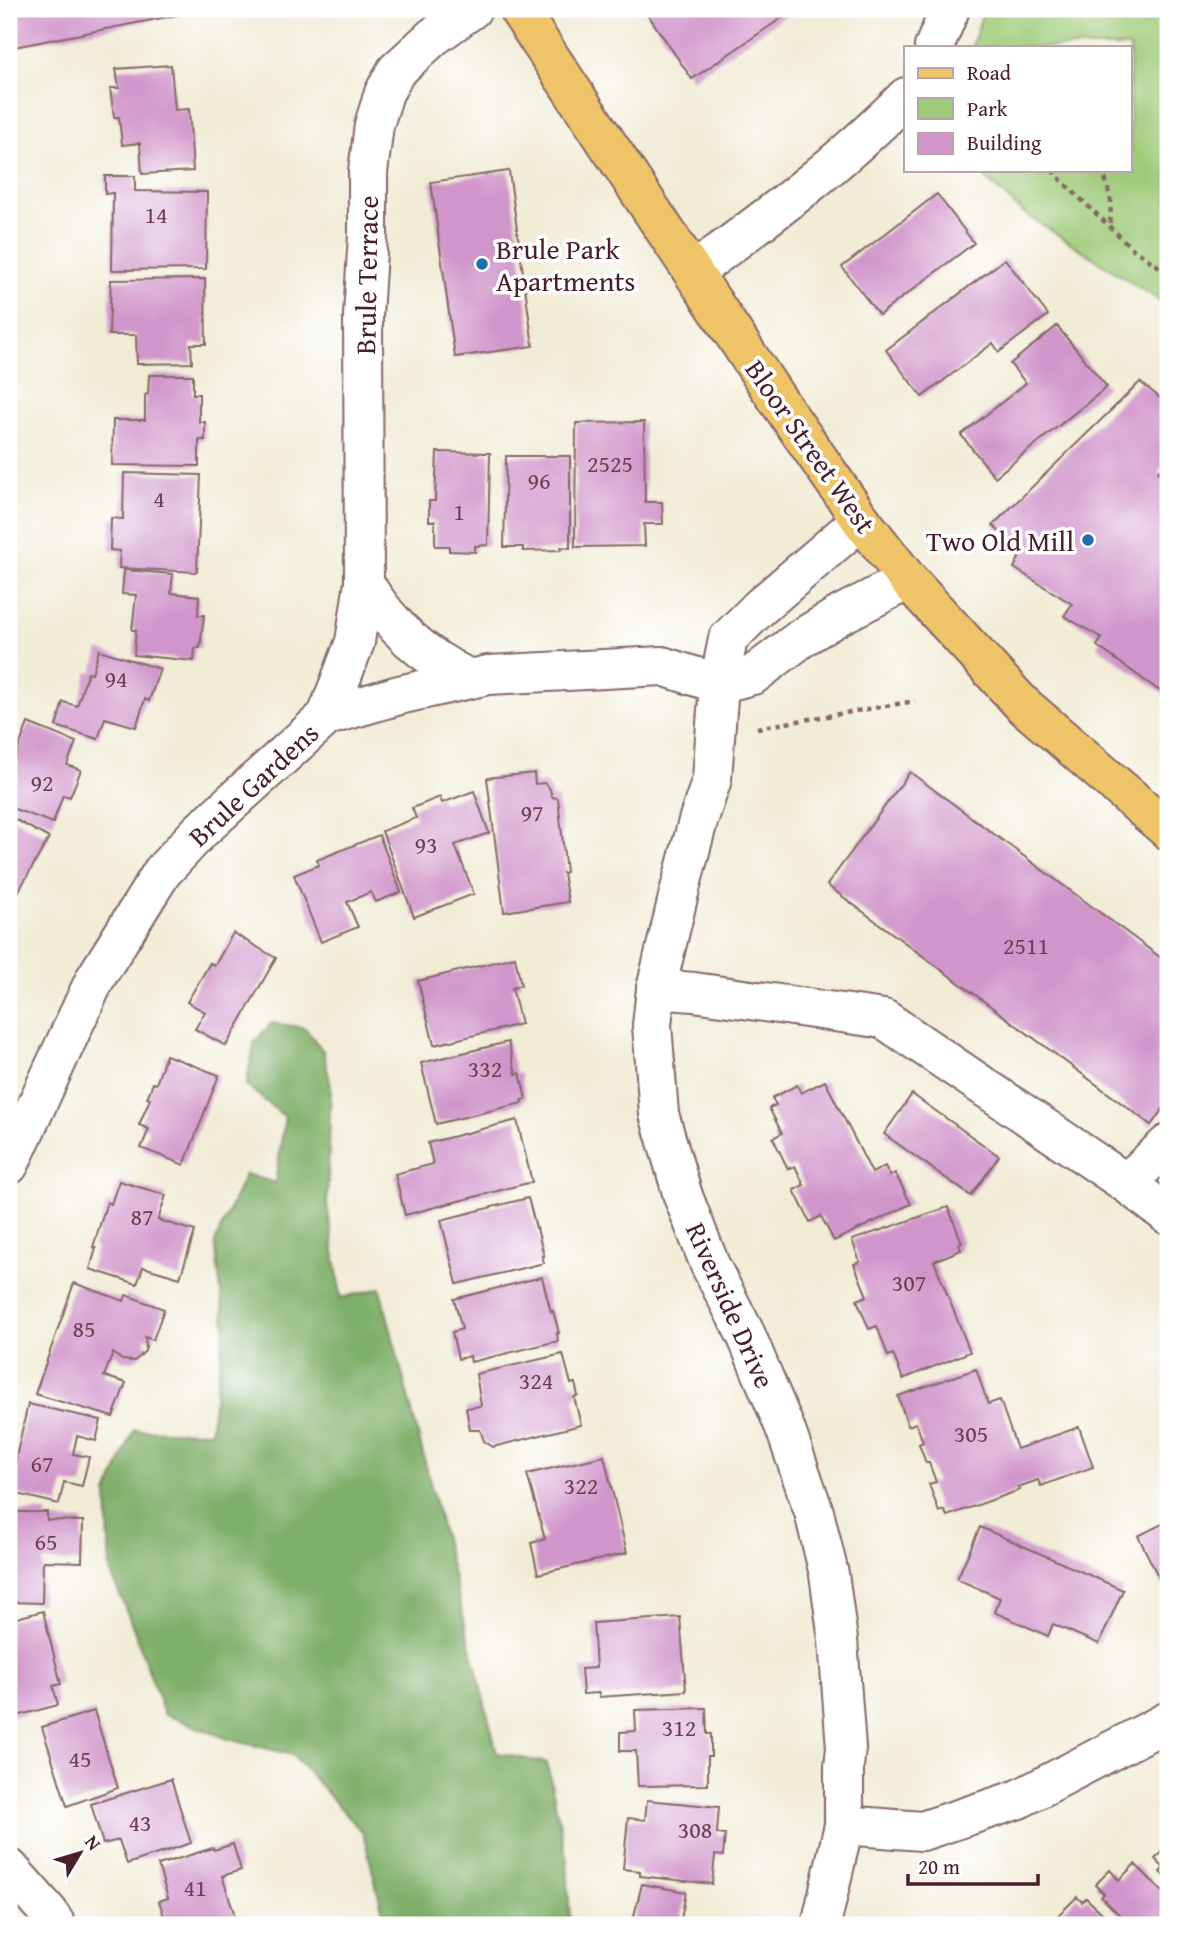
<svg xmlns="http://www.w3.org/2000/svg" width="1177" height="1934" font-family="'Gentium Book Plus',serif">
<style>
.green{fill:#9ecb78;stroke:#747552;stroke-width:2}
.forest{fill:#7eaf68;stroke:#64674a;stroke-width:2}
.building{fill:#d096cb}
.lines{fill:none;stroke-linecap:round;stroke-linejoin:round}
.minor-casing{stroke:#846767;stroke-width:42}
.major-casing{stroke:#846767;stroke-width:42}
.path{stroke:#846767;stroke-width:4.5;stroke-dasharray:5 5;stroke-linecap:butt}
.minor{stroke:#fff;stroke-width:38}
.major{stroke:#efc469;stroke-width:38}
.poi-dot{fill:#1f6fb2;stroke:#fff;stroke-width:2.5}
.labels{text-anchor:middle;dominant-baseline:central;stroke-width:7;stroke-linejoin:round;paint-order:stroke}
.number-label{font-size:24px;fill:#6c3d53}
.poi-label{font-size:28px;fill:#4a1f2b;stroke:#fff;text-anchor:start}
.street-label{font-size:28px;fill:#4a1f2b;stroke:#fff}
</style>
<rect width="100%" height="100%" fill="#fff"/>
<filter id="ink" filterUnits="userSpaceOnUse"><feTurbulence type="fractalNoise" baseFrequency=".0143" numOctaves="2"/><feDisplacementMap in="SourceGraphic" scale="14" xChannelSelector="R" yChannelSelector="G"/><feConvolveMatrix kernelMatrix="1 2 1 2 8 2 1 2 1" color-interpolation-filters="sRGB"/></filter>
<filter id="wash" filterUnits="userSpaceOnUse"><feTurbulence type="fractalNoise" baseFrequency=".00686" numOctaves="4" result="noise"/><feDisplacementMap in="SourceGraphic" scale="28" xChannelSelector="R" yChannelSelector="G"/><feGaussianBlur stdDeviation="1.57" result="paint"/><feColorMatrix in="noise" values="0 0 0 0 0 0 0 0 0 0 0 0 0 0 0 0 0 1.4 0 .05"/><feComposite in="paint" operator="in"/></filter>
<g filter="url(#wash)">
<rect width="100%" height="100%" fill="#f1ecd6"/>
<path class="green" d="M984,9H1133L1168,16V306L1021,211L977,170H1130V47H972Z"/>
<path class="forest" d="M272,1023L305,1028L323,1051L331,1086L327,1204L341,1298L380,1288L426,1466L497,1753L547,1763L567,1861L570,1925H386L363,1833L293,1755L228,1739L164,1714L133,1627L110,1571L107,1494L134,1430L210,1432L225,1326L215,1242L245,1174L275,1183L285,1117L246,1085L255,1041Z"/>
<g id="blocks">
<g class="building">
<path d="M9,9H203V10L9,48Z"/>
<path d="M651,9H795L692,79L646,12Z"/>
<path d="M171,65L175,110L189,109L193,171L142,174L140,143L122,145L119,117H114L110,88H119L116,69Z"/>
<path d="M509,171L533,346L455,357L431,182Z"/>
<path d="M105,176H135V191L207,192L206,269L112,270L113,193L105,194Z"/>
<path d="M937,194L974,243L879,315L842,267Z"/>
<path d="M1005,259L1048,315L999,352L993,343L922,397L886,350Z"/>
<path d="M205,279L206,344H191L192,363L137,364L136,335H109L111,280Z"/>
<path d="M1057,326L1107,387L995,477L961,435L1026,383L1010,364Z"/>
<path d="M149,375H193V394H199V422H205V440H199V466L112,465L113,420H145V395L148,394Z"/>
<path d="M1140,382L1168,404V461L1158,472L1168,479V697L1097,646L1102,638L1064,616L1072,604L1014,568L1021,554L993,525Z"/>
<path d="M644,422L645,502H662L663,524H644L645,546L575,547L576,423Z"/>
<path d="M437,452L490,453L488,545L475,546V552L449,551V546H435V521H429V501H435Z"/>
<path d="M506,456H570V548L561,547V550L523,551V547H504Z"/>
<path d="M124,473L201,475L197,572L119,568L120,551L110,550L111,518L123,519Z"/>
<path d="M124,570L173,574L171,593L199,596L198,615H204L200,648H195L194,661L134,655L136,630H132L136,595L122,594Z"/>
<path d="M99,650L160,669L149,701L145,699L136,727L105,718L98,739L56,726L63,702L77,706L88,672L92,673Z"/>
<path d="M28,723L76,742L67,765L81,770L70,797L63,795L53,823L9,807V755L15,757Z"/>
<path d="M910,772L1168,963V1102L1151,1125L827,885Z"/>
<path d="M534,773L535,784L544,783L550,789L552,797L558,798L566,872L563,873L568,902L504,912L487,778Z"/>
<path d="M474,791L489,833L455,845L474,894L414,917L382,831L416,818L412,808L440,797L442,803Z"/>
<path d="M9,816L49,838L9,908Z"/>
<path d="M379,835L401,892L376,902L371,892L347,902L358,927L321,942L294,875L319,865L317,860Z"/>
<path d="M233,933L276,958L226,1046L195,1029L205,1012L187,1002L210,963L215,965Z"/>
<path d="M515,957L521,985L512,988L521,1024L434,1045L418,981Z"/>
<path d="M508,1042L516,1074L520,1073L526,1099L522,1100V1103L436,1124L421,1063Z"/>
<path d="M166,1055L219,1075L184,1165L141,1148L149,1129L139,1125L150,1099L147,1098L153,1083L156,1084Z"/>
<path d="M825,1081L872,1173L885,1166L890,1176L895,1173L911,1204L834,1241L821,1216L810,1222L794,1190L804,1185L795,1166L788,1169L773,1138L782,1133L769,1108L776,1105L772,1098L797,1085L801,1093Z"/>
<path d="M912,1094L999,1156L971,1196L884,1134Z"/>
<path d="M517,1120L532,1182L405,1215L395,1174L433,1164L428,1143Z"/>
<path d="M119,1181L166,1195L158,1220L195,1231L180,1278L143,1267L137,1284L90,1269L96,1248L93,1247L107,1202L111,1204Z"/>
<path d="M528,1198L536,1228H537L544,1256H542L544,1263L457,1284L441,1220Z"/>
<path d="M948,1207L962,1243L959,1244L961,1250L934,1261L970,1352L903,1379L893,1354L888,1356L877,1326L869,1329L857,1300L867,1296L854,1264L860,1262L852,1240Z"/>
<path d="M542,1277L551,1312L553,1311L559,1333H557L558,1341L471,1362L470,1356L458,1359L452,1332L462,1329L454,1299Z"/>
<path d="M74,1283L124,1301L126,1295L164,1309L153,1340L145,1337L146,1346L145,1351L138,1358L134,1361L122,1360L113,1353L104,1376L126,1383L113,1417L35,1394Z"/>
<path d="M563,1354L571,1384L575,1383L578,1396L574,1397L581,1425L493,1447L484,1441L480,1430H470L466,1408L481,1406L476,1374Z"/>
<path d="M976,1369L988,1404L1000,1400L1017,1449L1079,1427L1093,1467L1041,1486L1038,1480L1018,1487L1020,1490L947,1516L944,1510L939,1512L929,1484L936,1482L929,1463H926L919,1444L923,1442L916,1423L908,1426L898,1396Z"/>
<path d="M28,1404L101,1420L96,1441L77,1436L73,1454L89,1457L82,1486L64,1482L59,1504L9,1492V1470L11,1461L15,1462Z"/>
<path d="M604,1456L627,1553L538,1574L531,1543L545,1539L527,1474Z"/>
<path d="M9,1512H47V1520L83,1521L82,1562L43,1561L42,1603L9,1602Z"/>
<path d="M1168,1521V1596L1138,1536Z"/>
<path d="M980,1527L1123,1590L1099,1644L1053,1624L1048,1636L994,1612L1000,1598L957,1579Z"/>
<path d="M43,1611L61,1684L53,1686L58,1705L9,1718V1620Z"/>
<path d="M680,1617L686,1691L599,1697V1693L583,1694L581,1669L596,1668L593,1623Z"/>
<path d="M706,1708L707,1734H711V1756H708V1785L638,1786L636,1751H620V1732L636,1731L635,1710Z"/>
<path d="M94,1711L118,1788L67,1806L42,1727Z"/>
<path d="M171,1779L191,1843L127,1864L119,1840L103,1844L91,1804Z"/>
<path d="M647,1800L719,1807L717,1834L725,1835L723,1856L715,1855L712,1884L640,1876V1871L623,1869L628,1818L645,1820Z"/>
<path d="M233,1844L241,1870L222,1876L238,1925H167L159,1901L168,1898L158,1865L213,1848L214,1850Z"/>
<path d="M1168,1847V1880L1160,1872L1164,1868L1155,1859Z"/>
<path d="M1135,1864L1168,1897V1925H1130L1101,1897L1104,1894L1095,1885L1110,1870L1119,1880Z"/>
<path d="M642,1884L686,1892L680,1925H637L638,1921L633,1920Z"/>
<path d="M1077,1897L1082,1902L1086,1898L1115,1925H1048Z"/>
</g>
</g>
</g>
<g filter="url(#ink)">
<use href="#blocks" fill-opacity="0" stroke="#846767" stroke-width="2"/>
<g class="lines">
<defs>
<g id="minor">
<path d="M934,47L950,9"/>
<path d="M693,272C767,218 841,163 906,97"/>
<path d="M364,583C392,628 422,655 469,679"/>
<path d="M719,684L753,675L803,637L840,615L908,580"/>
<path d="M327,716L355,642L364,583L363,316L368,235V172L374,125L384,93L396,71L433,37L472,9"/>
<path d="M656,989L694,992L884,1019L1126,1183L1168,1144"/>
<path d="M9,1165L95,979L162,872L200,831L327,716L399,695L488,675L662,666L719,684"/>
<path d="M1126,1183L1168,1215"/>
<path d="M844,1825L922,1831L1019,1799L1168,1721"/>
<path d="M9,1868L49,1913L56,1925"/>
<path d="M821,1925L844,1825V1766L846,1748L838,1640L829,1574L814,1512L785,1428L746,1335L710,1265L683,1196L659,1114L652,1025L656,989L680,889L698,821L712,779L719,684L728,639L759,608L861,520"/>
</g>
<path id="major" d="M518,9L777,399L861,520L908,580L1022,704L1168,830"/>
</defs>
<use href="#minor" class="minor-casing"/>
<use href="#major" class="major-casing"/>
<g class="path">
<path d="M1052,170L1062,181L1133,249L1168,273"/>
<path d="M1101,170L1104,173L1111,201L1110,226"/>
<path d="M757,728L915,701"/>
</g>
<use href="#minor" class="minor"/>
<use href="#major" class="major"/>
</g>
</g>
<g class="poi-dot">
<circle cx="482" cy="264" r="7"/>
<circle cx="1088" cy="540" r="7"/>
</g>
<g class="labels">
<g class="number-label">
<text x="156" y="214">14</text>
<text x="610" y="463">2525</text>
<text x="539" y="480">96</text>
<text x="159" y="498">4</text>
<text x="459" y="511">1</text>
<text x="116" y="678">94</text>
<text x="42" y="782">92</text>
<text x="532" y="812">97</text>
<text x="426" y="844">93</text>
<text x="1026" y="945">2511</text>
<text x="485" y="1068">332</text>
<text x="142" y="1216">87</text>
<text x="909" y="1282">307</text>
<text x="84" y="1328">85</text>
<text x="536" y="1380">324</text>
<text x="971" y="1433">305</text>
<text x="42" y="1463">67</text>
<text x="581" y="1485">322</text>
<text x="46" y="1541">65</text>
<text x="679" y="1727">312</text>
<text x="80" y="1758">45</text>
<text x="140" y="1822">43</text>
<text x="695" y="1829">308</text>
<text x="195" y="1887">41</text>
</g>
<g class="poi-label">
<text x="496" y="248">Brule Park<tspan x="496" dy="32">Apartments</tspan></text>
<text x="1074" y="540" text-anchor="end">Two Old Mill</text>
</g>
<g class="street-label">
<text transform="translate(366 275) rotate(-89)">Brule Terrace</text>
<text transform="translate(811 446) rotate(55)">Bloor Street West</text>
<text transform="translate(253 784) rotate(-43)">Brule Gardens</text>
<text transform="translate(731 1305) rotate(66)">Riverside Drive</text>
</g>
</g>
<rect width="1177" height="1934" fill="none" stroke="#fff" stroke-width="35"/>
<rect x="904" y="46" width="228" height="126" fill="#ffffff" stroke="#b7a5aa" stroke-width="2"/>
<rect x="918" y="68" width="35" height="10" fill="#efc469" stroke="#b7a5aa" stroke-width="2"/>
<text x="967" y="80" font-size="21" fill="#4a1f2b">Road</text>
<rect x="918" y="98" width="35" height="21" fill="#9ecb78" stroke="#b7a5aa" stroke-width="2"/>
<text x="967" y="116" font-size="21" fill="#4a1f2b">Park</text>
<rect x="918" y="133" width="35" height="21" fill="#d096cb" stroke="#b7a5aa" stroke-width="2"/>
<text x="967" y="150" font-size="21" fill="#4a1f2b">Building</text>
<g transform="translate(80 1853) rotate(52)" stroke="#ffffff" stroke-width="5" paint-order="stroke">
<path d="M0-5L12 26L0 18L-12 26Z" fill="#4a1f2b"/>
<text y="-10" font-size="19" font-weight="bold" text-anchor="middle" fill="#4a1f2b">N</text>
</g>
<path d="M908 1874v10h130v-10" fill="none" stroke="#4a1f2b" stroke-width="3.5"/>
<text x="918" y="1874" font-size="21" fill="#4a1f2b" stroke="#ffffff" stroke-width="5" paint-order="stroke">20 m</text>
</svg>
